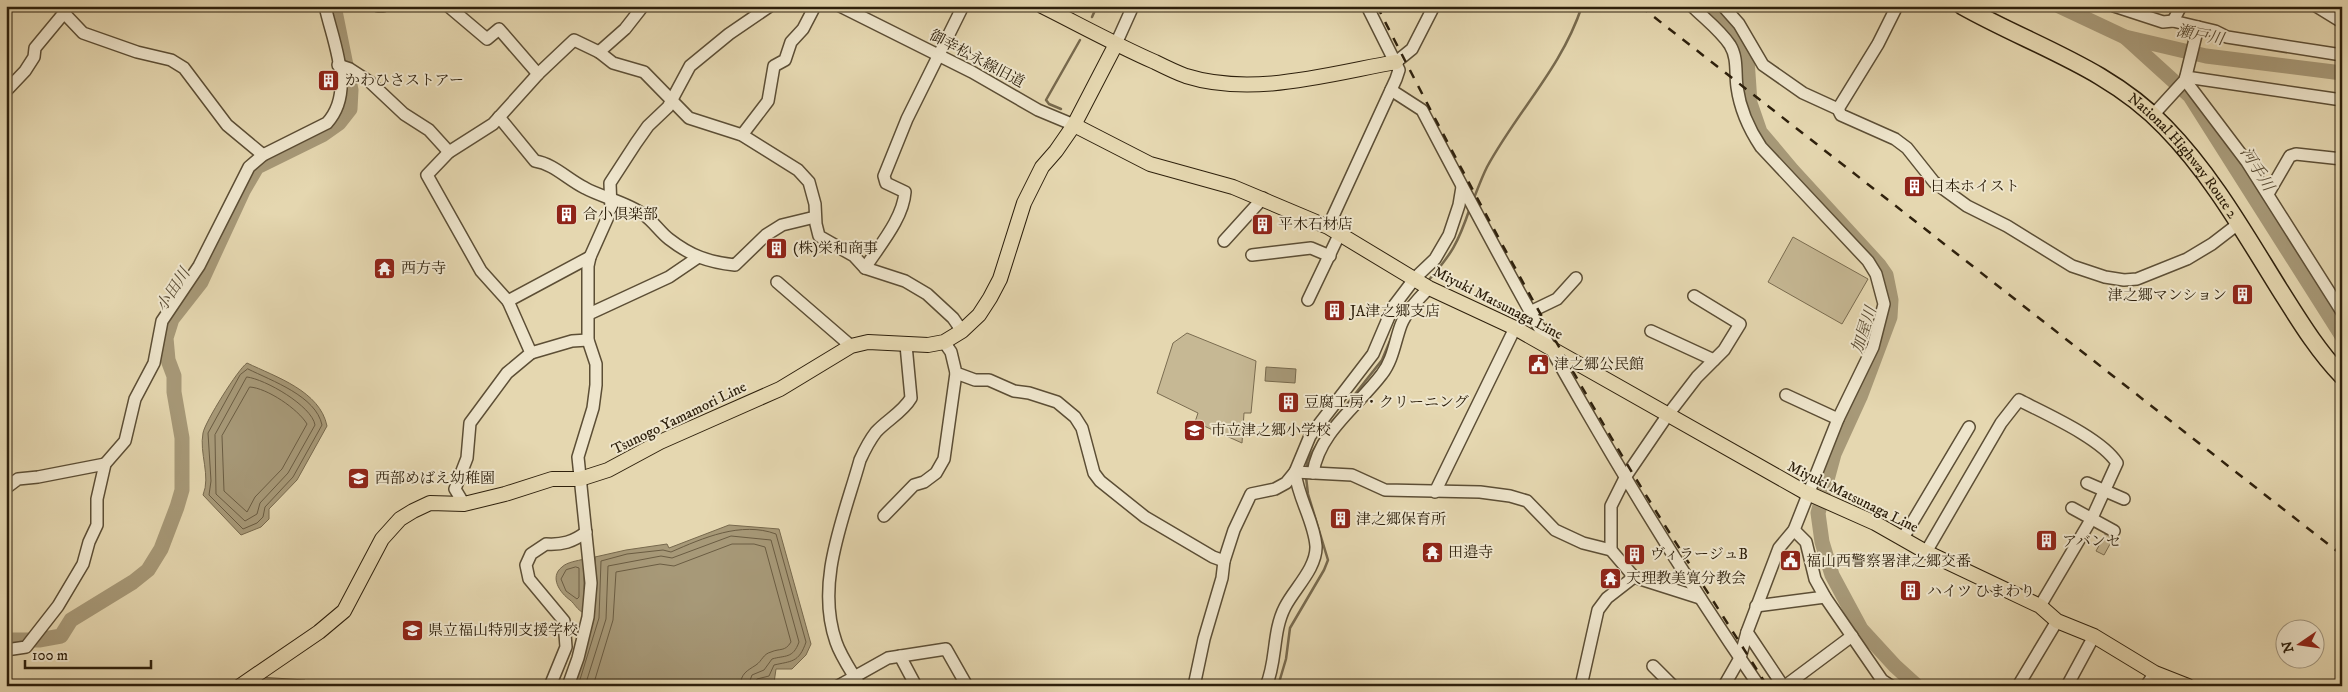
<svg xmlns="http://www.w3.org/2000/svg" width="2348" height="692" font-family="'IM FELL DW Pica','Noto Serif JP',serif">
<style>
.green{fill:#c6b894;stroke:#7a6c50}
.water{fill:#a79978;stroke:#77694d}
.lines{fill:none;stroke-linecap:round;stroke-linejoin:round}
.shore{stroke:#6a5c42;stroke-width:1}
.stream{stroke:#77694d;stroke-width:2.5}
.river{stroke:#a79978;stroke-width:15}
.minor-casing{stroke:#5c4e35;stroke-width:14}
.major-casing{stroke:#2e200c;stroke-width:16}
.highway-casing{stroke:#2e200c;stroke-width:19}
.minor{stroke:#eee5cc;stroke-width:11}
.major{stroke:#e5d7b0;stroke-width:14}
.highway{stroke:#e5d7b0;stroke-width:16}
.rail{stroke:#2e200c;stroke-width:2.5;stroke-dasharray:9 9;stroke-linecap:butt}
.labels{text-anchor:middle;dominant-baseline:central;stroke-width:4;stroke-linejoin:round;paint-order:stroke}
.street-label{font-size:15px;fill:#2e200c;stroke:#eee5cc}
.poi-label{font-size:15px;fill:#2e200c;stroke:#eee5cc;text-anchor:start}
.water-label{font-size:16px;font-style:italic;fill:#584a32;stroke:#eee5cc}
</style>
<rect width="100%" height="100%" fill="#e5d7b0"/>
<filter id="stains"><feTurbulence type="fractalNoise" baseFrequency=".004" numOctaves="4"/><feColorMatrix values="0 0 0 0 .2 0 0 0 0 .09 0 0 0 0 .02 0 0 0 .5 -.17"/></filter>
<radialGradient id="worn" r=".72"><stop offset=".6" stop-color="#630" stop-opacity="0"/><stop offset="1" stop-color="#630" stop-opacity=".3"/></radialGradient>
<g class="green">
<path d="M1793,237L1868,279L1842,324L1768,282Z"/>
<path d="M1187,333L1256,361L1251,413H1244L1242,443L1195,422L1198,413L1157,393L1173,343Z"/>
<path d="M2107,531L2115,535L2104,555L2096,551Z"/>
<path d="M259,677L305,680L308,686H248Z"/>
</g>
<g class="water">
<path d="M247,363C276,377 320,391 327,426L297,480L269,509V519L261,527L241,535L203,495C211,476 199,453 203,433C205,422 238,369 247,363Z"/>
<path d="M1266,367L1296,369L1295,383L1265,381Z"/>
<path d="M729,525L779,529L811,644L806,655L792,669H776L774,683L767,681L753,686H573C590,637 598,610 595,557L626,550L667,544L669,548Z"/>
<path d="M584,559V613C577,610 575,604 570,600C560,593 549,577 562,567C567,562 577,561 584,559Z"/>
</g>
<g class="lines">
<g class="shore">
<path d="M248,369C272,381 316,396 322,425L293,477L265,507L263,517L257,523L243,529L209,495L211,481L208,433L240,375Z"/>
<path d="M247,377C265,379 312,406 315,425L288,473L260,503L257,514L245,521L216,494L215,435Z"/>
<path d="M250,387C267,388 298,409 307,424L282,469L255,497L247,512L224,491L222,436Z"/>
<path d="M576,567L579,568V597L577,599L566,591L561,579L566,570Z"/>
<path d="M578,686L599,618L601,561L627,554L663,550L671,552C703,538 741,521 776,534L806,642C799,663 791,661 774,665L769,676L757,679L754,686"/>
<path d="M585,686L606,619L608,566L661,556L672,558L731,536L771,540L799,642C793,659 785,655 772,659L764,670L752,675L748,686"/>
<path d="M593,686L613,620L616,572L660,564L674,566L732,544H754L765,547L791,642C785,652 780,648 771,652C763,654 762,661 756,665C747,671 741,673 740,686"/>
</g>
<g class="stream">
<path d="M1092,17L1097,6"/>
<path d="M1061,109L1049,104L1046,100L1080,40"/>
<path d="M1474,198C1478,188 1482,177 1487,167C1518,110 1561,69 1582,6"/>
<path d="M1427,282C1452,254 1458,243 1470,208"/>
<path d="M1344,408L1382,360L1392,336"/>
<path d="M1307,469V461L1322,436"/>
<path d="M1278,686L1286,659L1290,628L1324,570L1328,560L1308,494L1306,477"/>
</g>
<g class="river">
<path d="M1709,6L1739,42L1747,59L1750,103L1760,132L1792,170L1879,265L1886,275L1891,300L1890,317L1860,397L1834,454L1818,513L1822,542L1832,575L1861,629L1895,666L1917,686"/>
<path d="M2059,6L2125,37L2206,56L2342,73"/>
<path d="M2125,37L2190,96L2342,336"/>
<path d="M6,644L11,640H39L61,636L71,620L133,582L148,570L161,549L177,507L182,490V438L174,392V376L168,360L166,338L172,319L201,282L243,191L257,167L322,135L339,123L350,109L351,90L334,6"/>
</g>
<defs>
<g id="minor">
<path d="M68,6L64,13L83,33L137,52L171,60L184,68L227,125L263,155"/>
<path d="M378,6H383"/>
<path d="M448,6L487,39L499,29L538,74"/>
<path d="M840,6L972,72L1038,110L1074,125"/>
<path d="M1692,6C1705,19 1720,30 1730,45C1738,58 1735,73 1737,87C1740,109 1749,129 1761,147L1868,261L1876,274L1884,304L1873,347L1838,419L1794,530L1779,548L1747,632L1740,658L1724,686"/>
<path d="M1723,6L1739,24L1763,65L1803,93L1838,109L1841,115L1895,139L1907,148L1934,182L1967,206L2007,226L2072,266L2105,277L2124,280L2137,279L2187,259L2212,244L2238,224"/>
<path d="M2114,6L2163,22L2173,21"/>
<path d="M2181,6L2173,21L2215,31L2227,37L2342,55"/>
<path d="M2316,6L2342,22"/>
<path d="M1115,46L1133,6"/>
<path d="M599,52L625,29L643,6"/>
<path d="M1396,62L1412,49L1434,6"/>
<path d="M338,65L350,69L370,82L404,114L429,130L449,152"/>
<path d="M2186,77L2342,100"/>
<path d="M2185,80L2247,162L2342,312"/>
<path d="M1391,90L1422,110C1525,307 1633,503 1759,686"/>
<path d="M6,91L25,71L34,57L35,48L64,13"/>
<path d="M1838,109L1878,44L1897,6"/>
<path d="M2153,115L2185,80L2198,27"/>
<path d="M499,117L535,161C554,164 567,179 585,188C601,197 629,203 644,215C653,221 660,232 669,239C691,256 708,262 735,265L766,235L782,225L815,217"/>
<path d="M742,135L768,101L774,66L785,60L791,42L803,29L815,6"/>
<path d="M2268,194L2290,156L2296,154L2342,159"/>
<path d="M1328,227L1396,79L1399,70L1367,6"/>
<path d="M1224,241L1263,198"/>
<path d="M1252,255L1311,248L1330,256"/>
<path d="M590,257L508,301L481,271L427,175L449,152L493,124L538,74L574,40L599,52L613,63L644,72L689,118L742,135L798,170L809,182L815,204L816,224L819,236L854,256L865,268L905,281L927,294L953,318L962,331"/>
<path d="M865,268C879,246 903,219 905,192L886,183L884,176L907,119L963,6"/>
<path d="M777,282L851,346"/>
<path d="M1308,300L1339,235"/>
<path d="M1530,312L1557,299L1576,278"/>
<path d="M589,314L669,277L697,258"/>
<path d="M1651,331L1714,360"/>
<path d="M944,342L951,352L956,373L975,380H989L1014,391L1029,393L1057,402L1075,417L1082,428L1094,473L1100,481L1145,517L1213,557L1224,561"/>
<path d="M531,353L572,341L588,340"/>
<path d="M1786,395L1838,419"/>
<path d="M1295,472L1352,475L1385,490L1480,492L1510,496L1527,501L1555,530L1583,543L1611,550L1634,577L1607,598L1598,610L1581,686"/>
<path d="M1313,473C1319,432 1358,406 1382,374C1393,360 1395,341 1401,325C1406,312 1420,297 1429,288"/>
<path d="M2087,483L2124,499"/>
<path d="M6,488L18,479L38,477L105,464"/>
<path d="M1435,492L1515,328"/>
<path d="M464,504L455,489L467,458L470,423L507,373L531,353L508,301"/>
<path d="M2072,508L2114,531"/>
<path d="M884,516L914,485L924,482L936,473L944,459L956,373"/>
<path d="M1794,530L1806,542L1815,579L1825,597L1882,680L1891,686"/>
<path d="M1903,538L1969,427"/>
<path d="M1611,550V506L1626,476L1667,416L1697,377L1724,350L1740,324L1694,296"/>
<path d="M1926,552L2001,423L2019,400C2046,414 2101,438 2117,463L2092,518L2040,606"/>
<path d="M1634,577L1700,598"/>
<path d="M1756,606L1825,597"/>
<path d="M1747,632L1783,686"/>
<path d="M6,650L26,647L58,606L83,564L89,542L97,525V499L105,464L125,441L135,399L154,363L162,321L199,266L249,167L263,155L327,123C356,91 333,43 325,6"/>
<path d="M900,656L916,686"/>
<path d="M1653,666L1673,686"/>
<path d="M550,686L566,647L564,621L529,579L526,565L531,554L546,544C562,545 573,542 586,532"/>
<path d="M568,686L578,658L588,617L591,583L578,457L593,408L596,385V364L588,340V266L590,257L611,210L610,183L636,143L648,126L668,107L690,66L729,34L770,6"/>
<path d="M838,686L888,658L946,649L967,686"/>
<path d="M860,686C852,672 841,657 836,642C815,582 844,518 860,460C865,449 869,441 876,432C887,420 903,412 911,398L906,345"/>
<path d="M1194,686L1204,639L1222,578L1224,561L1234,530L1251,494L1275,489L1286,483L1295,472L1310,436L1373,354L1393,307L1415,278L1435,259L1449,235L1459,205L1462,187"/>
<path d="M1266,686C1277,662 1272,632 1285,607C1294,589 1317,568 1316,546C1314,521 1298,498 1295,472"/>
<path d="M1785,686L1852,636"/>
<path d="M2018,686L2057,621"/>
<path d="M2067,686L2094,636"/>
<path d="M2146,686L2155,673"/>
</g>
<g id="major">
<path d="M1042,6C1080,25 1116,45 1155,62C1165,67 1175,72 1186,76C1253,97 1329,74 1396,62"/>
<path d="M1074,125L1150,164L1233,187L1328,227L1429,288L1515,328L1803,491L1875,523L1926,552L2040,606L2057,621L2094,636L2155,673L2188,686"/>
<path d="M240,686L319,632L344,611L382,539L400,519L413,511L430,503L464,504L505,494L552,479H580L608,470L660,442L780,389L851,346L868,342L928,345L944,342L962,331L979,315L990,298L1000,279L1024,203L1042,167L1056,151L1074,125L1115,46"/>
</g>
<g id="highway">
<path id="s1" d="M1962,6C2031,45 2109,68 2165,127C2212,175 2245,234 2280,290C2299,320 2317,350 2342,376"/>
</g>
</defs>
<use href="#minor" class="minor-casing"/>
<use href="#major" class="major-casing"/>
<use href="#highway" class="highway-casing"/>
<use href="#minor" class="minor"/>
<use href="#major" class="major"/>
<use href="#highway" class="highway"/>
<g class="rail">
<path d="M1377,6C1455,159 1536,311 1624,459C1670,536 1720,610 1767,686"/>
<path d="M1640,6L2342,555"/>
</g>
</g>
<defs>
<symbol id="building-square" viewBox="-11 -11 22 22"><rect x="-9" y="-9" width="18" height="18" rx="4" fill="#8f2418" stroke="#eee5cc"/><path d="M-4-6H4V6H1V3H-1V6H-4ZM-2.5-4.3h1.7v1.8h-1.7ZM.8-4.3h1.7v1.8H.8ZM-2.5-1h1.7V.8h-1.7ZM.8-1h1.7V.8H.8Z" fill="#fff"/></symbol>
<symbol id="temple-square" viewBox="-11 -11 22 22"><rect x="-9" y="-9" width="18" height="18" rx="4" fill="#8f2418" stroke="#eee5cc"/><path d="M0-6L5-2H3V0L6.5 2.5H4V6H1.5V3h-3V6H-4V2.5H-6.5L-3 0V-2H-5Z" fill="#fff"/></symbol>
<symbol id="civic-square" viewBox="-11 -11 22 22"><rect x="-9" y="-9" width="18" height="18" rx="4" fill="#8f2418" stroke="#eee5cc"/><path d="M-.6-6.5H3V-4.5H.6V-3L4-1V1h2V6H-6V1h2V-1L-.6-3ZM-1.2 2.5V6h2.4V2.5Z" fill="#fff"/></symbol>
<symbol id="school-square" viewBox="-11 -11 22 22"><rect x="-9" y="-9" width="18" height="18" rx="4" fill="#8f2418" stroke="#eee5cc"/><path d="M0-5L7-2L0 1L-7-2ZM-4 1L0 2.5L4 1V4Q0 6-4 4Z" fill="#fff"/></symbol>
</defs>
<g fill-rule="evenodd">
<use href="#building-square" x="316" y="68" width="25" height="25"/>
<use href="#building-square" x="1902" y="174" width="25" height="25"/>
<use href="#building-square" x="554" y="202" width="25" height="25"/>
<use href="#building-square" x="1250" y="212" width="25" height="25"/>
<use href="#building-square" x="764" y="236" width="25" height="25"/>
<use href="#temple-square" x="372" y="256" width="25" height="25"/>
<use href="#building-square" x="2230" y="282" width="25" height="25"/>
<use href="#building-square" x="1322" y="298" width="25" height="25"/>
<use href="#civic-square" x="1526" y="352" width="25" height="25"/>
<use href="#building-square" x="1276" y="390" width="25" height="25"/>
<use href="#school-square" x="1182" y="418" width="25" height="25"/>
<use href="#school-square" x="346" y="466" width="25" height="25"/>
<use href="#building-square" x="1328" y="506" width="25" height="25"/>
<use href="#building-square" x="2034" y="528" width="25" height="25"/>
<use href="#temple-square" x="1420" y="540" width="25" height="25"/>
<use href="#building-square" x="1622" y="542" width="25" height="25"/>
<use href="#civic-square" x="1778" y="548" width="25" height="25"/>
<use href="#temple-square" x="1598" y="566" width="25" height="25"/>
<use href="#building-square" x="1898" y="578" width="25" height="25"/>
<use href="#school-square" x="400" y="618" width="25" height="25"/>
</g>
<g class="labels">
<g class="street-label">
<text transform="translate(977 59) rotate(28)">御幸松永線旧道</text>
<text stroke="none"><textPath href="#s1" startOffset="271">National Highway Route 2</textPath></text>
<text transform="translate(1498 303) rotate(27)">Miyuki Matsunaga Line</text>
<text transform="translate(679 418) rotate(-26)">Tsunogo Yamamori Line</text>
<text transform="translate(1853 497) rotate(26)">Miyuki Matsunaga Line</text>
</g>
<g class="poi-label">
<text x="345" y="80">かわひさストアー</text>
<text x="1930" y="186">日本ホイスト</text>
<text x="583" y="214">合小倶楽部</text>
<text x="1278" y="224">平木石材店</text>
<text x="793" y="248">(株)栄和商事</text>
<text x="401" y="268">西方寺</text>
<text x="2227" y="295" text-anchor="end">津之郷マンション</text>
<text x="1350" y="311">JA津之郷支店</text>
<text x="1554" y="364">津之郷公民館</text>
<text x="1304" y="402">豆腐工房・クリーニング</text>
<text x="1211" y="430">市立津之郷小学校</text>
<text x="375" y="478">西部めばえ幼稚園</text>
<text x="1356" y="519">津之郷保育所</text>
<text x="2062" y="541">アバンセ</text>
<text x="1448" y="552">田邉寺</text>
<text x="1650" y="554">ヴィラージュB</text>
<text x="1806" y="561">福山西警察署津之郷交番</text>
<text x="1626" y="578">天理教美寛分教会</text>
<text x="1927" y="591">ハイツ ひまわり</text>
<text x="428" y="630">県立福山特別支援学校</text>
</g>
<g class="water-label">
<text transform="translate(2200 35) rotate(11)">瀬戸川</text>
<text transform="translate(2257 169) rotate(58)">河手川</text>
<text transform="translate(173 290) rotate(-57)">小田川</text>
<text transform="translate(1864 330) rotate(-72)">加屋川</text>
</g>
</g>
<rect width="2348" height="692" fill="none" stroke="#e5d7b0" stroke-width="25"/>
<rect x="8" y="8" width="2333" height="677" fill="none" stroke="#2e200c" stroke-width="2.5"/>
<rect x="12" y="12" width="2323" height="667" fill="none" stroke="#2e200c"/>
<g transform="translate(2300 644) rotate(257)"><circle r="24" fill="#eee5cc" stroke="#a1967f"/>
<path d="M0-4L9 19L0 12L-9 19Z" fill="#8f2418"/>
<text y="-8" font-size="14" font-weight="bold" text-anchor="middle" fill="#2e200c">N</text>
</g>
<path d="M25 660v8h126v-8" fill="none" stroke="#2e200c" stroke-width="2.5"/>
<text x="32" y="660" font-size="15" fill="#2e200c" stroke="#eee5cc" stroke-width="4" paint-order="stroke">100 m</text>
<rect width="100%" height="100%" filter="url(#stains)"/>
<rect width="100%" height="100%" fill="url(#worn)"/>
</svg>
